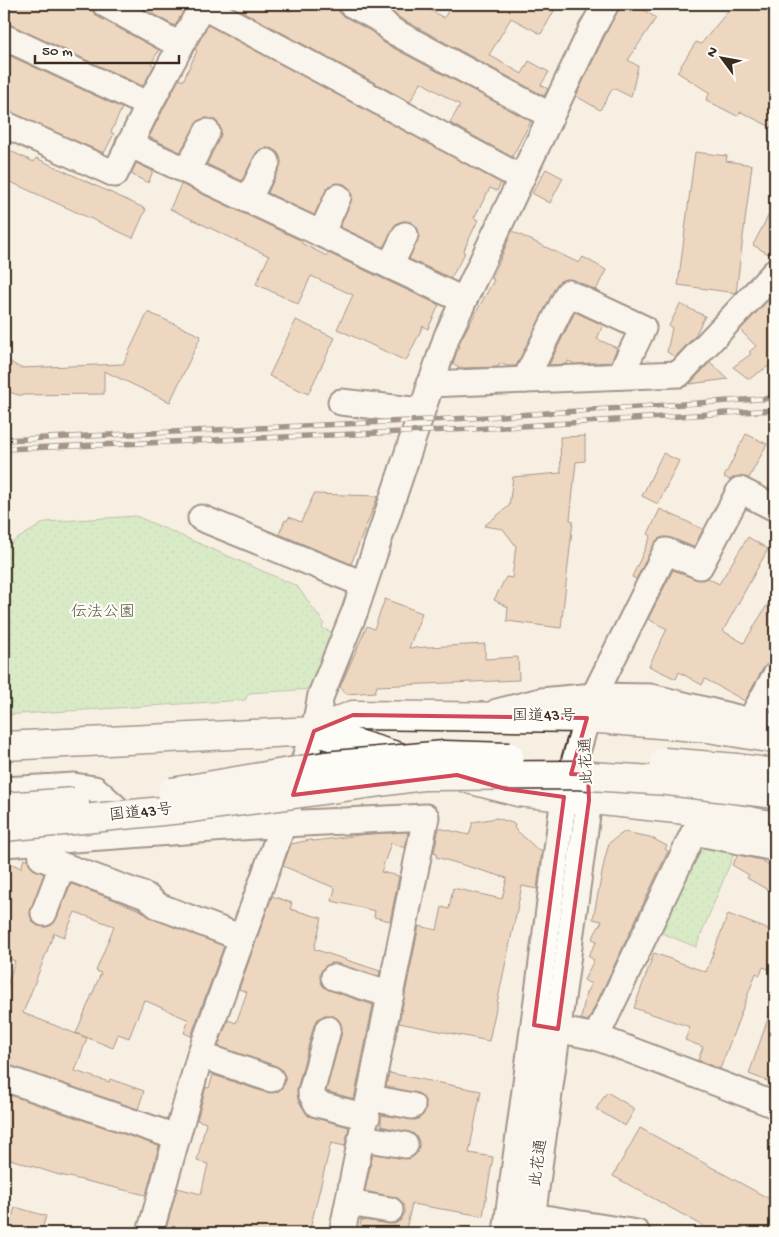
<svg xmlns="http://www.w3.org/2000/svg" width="779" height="1237" font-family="'Gochi Hand','Klee One',sans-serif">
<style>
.grass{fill:url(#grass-dots);stroke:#778862}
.building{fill:#e3bb94;stroke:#3b2a1e}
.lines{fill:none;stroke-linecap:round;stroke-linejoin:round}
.minor-casing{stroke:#3b2a1e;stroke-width:29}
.highway-casing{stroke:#3b2a1e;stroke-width:31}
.minor{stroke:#fdfcf7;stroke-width:25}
.highway{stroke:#fdfcf7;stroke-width:28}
.rail-casing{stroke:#3b2a1e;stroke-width:5.5}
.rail{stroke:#fdfcf7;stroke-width:4;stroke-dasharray:11;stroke-linecap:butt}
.highway-bridge-casing{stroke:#3b2a1e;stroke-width:31;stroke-linecap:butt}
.highway-bridge{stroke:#fdfcf7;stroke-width:28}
.marked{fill:none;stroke:#d1495b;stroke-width:4;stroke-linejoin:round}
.labels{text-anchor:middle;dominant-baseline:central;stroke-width:4.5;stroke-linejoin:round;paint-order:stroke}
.park-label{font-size:16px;fill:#595940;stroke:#fdfcf7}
.street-label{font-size:16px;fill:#3b2a1e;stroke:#fdfcf7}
</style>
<defs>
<pattern id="grass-dots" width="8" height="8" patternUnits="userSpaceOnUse" patternTransform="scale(1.25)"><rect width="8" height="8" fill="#b3e5a5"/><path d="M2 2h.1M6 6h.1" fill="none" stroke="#9bc58e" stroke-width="1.8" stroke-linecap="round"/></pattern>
</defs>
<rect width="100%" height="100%" fill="#f8efe3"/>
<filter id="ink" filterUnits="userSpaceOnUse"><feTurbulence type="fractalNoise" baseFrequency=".02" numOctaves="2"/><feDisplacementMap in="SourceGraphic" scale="10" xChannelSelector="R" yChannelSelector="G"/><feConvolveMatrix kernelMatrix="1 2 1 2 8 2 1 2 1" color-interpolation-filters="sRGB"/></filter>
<g filter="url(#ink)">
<g class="grass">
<path d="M136,516L297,586L324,623L322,628L336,634L314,689L249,693L245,700L4,715V547L45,522Z"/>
<path d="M698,842L736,849L696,947L662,933Z"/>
</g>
<g class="building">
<path d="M4,4H91L92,11L98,17L159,50L151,64L154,66L143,86L4,23Z"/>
<path d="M134,4H178L185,8L175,26Z"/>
<path d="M246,4H279L291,11L296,4H337L339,11L344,16L372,32L384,43L531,121L512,157L450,123L460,105L421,82L410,102L242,11Z"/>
<path d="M381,4H420L444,18L452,4H558L541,34L511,18L489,55L522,74L529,61L549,72L541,85L548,89L544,96L400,18Z"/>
<path d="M620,4H635L656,18L628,60L638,66L631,97L613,88L600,110L576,96Z"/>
<path d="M734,4H775V129L741,112L737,116L706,100L710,93L677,72L696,42L701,44Z"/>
<path d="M208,25L501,183L497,191L490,188L474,218L478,220L463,252L465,253L451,278L409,259L419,234L417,227L411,222L403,221L397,223L383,247L340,227L352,196L349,188L344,184L336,183L329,186L314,215L268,193L281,162L279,155L273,149L266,148L259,150L242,181L207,164L221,132L219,124L213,119L206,118L199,120L180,152L149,137L179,79L183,81L197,51L195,49Z"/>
<path d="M4,53L122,108L111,132L114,134L104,153L4,110Z"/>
<path d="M4,148L34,162L36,158L146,209L133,238L4,179Z"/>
<path d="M695,152L727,156L726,161L752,165L736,293L678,285Z"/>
<path d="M136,163L153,171L148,183L131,174Z"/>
<path d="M546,169L563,178L550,203L532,193Z"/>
<path d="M181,184L302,241L301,243L327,256L328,253L439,305L428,329L423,326L406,361L337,329L353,295L311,276L298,304L256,284L269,256L170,209Z"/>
<path d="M775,203V258L753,245Z"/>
<path d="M512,231L579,263L583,257L606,270L596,290L574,280L566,279L560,281L516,366H507L500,363L498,367L459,368L453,364L460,341L494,280L492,279Z"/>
<path d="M775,293V362L749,379L733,367L751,354L749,352L756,346L740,330Z"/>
<path d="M680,304L705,316L695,336L675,357L667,352L672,328L669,326Z"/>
<path d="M148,312L201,336L170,402L104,371V394L18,395L4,390V358L20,368L123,364Z"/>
<path d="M575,312L603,325L597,339L617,348L611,362L575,364L568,361L567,364L549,365Z"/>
<path d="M296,320L335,338L308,394L269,376Z"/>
<path d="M710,362L728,379L690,384Z"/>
<path d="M746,434L767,444L749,478L739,476L730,480L724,477Z"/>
<path d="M585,436V461L576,462L570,520L573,521L561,628L507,621L508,607L494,600L506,577L512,578L516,546L503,529L484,526L509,506L513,477L561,473L560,437Z"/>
<path d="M663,453L679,461L658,504L642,496Z"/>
<path d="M314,494L378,496L351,564L279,534L285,520L287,521L289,517L301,522Z"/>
<path d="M660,509L703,529L694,547L671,538L664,537L658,539L636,579L632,577L651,536L648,534Z"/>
<path d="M748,537L768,549L723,631L744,643L775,592V662L768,663L763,669L745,701L705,679L702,685L679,672L676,679L649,666L667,629L648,619L673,570L695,579L708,578L719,584Z"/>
<path d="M385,599L422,613L409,648L485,644V659L518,657L519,680L377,686L375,692L346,694L340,687L367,626L374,629Z"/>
<path d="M497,818L515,824L514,828L537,849L542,850L537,889L522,886L489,1041L399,1023L419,926L437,930L442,907L449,909L453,888L502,899L507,878L436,857L437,853L434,852L439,828L469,835L473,822Z"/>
<path d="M408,832L405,848L391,843L381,872L399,876L390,921L374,917L375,911L332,901L335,888L283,866L291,844L310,840L314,841L368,834Z"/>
<path d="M624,832L650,837L667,846L665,849L668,851L588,1021L581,1019L586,993L591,984L584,980L594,960L588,956L597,941L592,939L602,921L593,919L605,858L609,843Z"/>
<path d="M738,855L761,860L775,868V894L747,878L749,875L732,865Z"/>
<path d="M24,859L28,860L31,867L44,874L30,915L33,922L38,926L47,927L53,924L71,884L120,902L142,911L153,919L224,946L191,1036L184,1033L189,1020L144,1000L129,1038L118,1034L113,1048L76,1033L101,973L96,971L114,926L75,912L64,937L54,933L23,1013L87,1038L75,1071L109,1082L110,1079L144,1091L138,1109L4,1064V996L15,961L4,957V860L21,868Z"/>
<path d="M272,896L292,903L290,909L322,918L314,949L380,971L379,976L331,963L324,967L320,973L323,986L329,990L373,1005L354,1099L326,1091L342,1032L338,1019L331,1015H324L314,1025L297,1089L298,1100L308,1116L349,1127L345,1146L331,1143L309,1233H165L177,1188L201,1194L208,1164L197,1161L206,1123L197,1120L206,1087L209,1088L213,1075L267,1093L280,1090L285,1083V1076L276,1066L218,1046L228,1020L236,1023L247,992L239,989Z"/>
<path d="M728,914L775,932V971L763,967L760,975L756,973L720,1069L698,1060L703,1047L685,1040L690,1027L634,1008L654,953L706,972Z"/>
<path d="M773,1004L775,1005V1084L749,1074Z"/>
<path d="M389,1073L481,1091L469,1153L493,1157L483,1216L412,1204L405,1233H359L361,1220L395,1224L401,1220L404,1213L403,1205L399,1199L365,1191L373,1154L410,1159L416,1154L419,1148L418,1139L414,1134L381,1126V1115L416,1120L422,1116L426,1108L425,1101L421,1095L386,1086Z"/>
<path d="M607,1092L635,1109L625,1126L596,1109Z"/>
<path d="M4,1093L159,1146L146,1195L56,1174L4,1157Z"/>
<path d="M640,1128L775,1202V1233H716L613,1176Z"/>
<path d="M15,1207L46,1216L41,1233H23L9,1229Z"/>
</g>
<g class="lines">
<defs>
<g id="minor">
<path d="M105,4L172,41L178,50"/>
<path d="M351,4L381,20L391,30L551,116"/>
<path d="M202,6L521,178"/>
<path d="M4,37L149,105"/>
<path d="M4,124L115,174L149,105L203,4"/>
<path d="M129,144L463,300"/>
<path d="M187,171L207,132"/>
<path d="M248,200L267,162"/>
<path d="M321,234L338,197"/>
<path d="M390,266L405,235"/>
<path d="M525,380L568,293L643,328L620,376"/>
<path d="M429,384L679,374L775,272"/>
<path d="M341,402L421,411"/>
<path d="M201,518L363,584"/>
<path d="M594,696L666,551L700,566L740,490L775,508"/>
<path d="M497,712L541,701L594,696L651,697L775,727"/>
<path d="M750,721L775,676"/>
<path d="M4,790L74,786L95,789L136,826"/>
<path d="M40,841L42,858L146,896L158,906L242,938"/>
<path d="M4,844L283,824L426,817L342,1233"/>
<path d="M44,913L62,866"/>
<path d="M334,977L391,995"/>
<path d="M541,1026L596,1037L775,1105"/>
<path d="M328,1029L311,1093L317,1104L367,1117"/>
<path d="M596,1037L694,832L775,848"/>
<path d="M200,1055L271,1079"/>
<path d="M4,1078L176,1137"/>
<path d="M371,1098L412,1106"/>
<path d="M362,1138L405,1145"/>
<path d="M349,1203L390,1210"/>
<path d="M532,1216L637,1233"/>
<path d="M150,1233L200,1055L283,824L314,731L321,695L355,611L447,336L591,31L606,4"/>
<path d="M506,1233L564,797L587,718"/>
<path d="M530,1233L589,800V780"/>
</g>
<g id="highway">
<path d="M314,731L406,759"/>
<path d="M4,746L314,731L353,715L587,718L708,728L775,739"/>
<path d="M468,779L518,792L695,811L775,826"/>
</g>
</defs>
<use href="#minor" class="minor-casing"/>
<use href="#highway" class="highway-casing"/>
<use href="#minor" class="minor"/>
<use href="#highway" class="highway"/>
<defs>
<g id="rail">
<path d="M4,440L472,418L775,398"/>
<path d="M4,449L473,429L775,410"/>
</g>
</defs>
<use href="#rail" class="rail-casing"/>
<use href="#rail" class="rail"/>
<defs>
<g id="highway-bridge">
<path d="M664,762L737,768L775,773"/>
<path d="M172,792L325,766L444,755L509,757"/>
<path d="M4,807L75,802"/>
<path d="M4,827L192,808L424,776L575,775L668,781L775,794"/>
</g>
</defs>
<use href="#highway-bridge" class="highway-bridge-casing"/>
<use href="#highway-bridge" class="highway-bridge"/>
</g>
</g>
<path d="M0 0H779V1237H0ZM353,715L587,718L571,774L588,775L589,800L558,1029L534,1025L564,797L506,789L457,775L293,795L314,731Z" fill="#f8efe3" fill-opacity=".55" fill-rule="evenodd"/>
<path class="marked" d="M353,715L587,718L571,774L588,775L589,800L558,1029L534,1025L564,797L506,789L457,775L293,795L314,731Z"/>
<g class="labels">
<g class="park-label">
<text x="103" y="613">伝法公園</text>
</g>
<g class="street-label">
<text x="544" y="717">国道43号</text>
<text transform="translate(588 761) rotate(-92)">此花通</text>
<text transform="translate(141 814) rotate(-6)">国道43号</text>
<text transform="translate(540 1163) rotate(-82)">此花通</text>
</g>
</g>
<rect width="779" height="1237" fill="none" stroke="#fdfcf7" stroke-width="20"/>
<rect x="10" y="10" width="759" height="1217" fill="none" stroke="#3b2a1e" stroke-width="2" filter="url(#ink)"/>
<g transform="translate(722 58) rotate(302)" stroke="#fdfcf7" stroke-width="4" paint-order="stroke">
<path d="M0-4L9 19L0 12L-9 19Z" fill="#3b2a1e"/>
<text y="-8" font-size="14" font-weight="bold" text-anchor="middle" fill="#3b2a1e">N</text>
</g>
<path d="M35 55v8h144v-8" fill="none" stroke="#3b2a1e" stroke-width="2.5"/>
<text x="42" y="55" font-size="15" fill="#3b2a1e" stroke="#fdfcf7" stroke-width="4" paint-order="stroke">50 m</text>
</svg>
